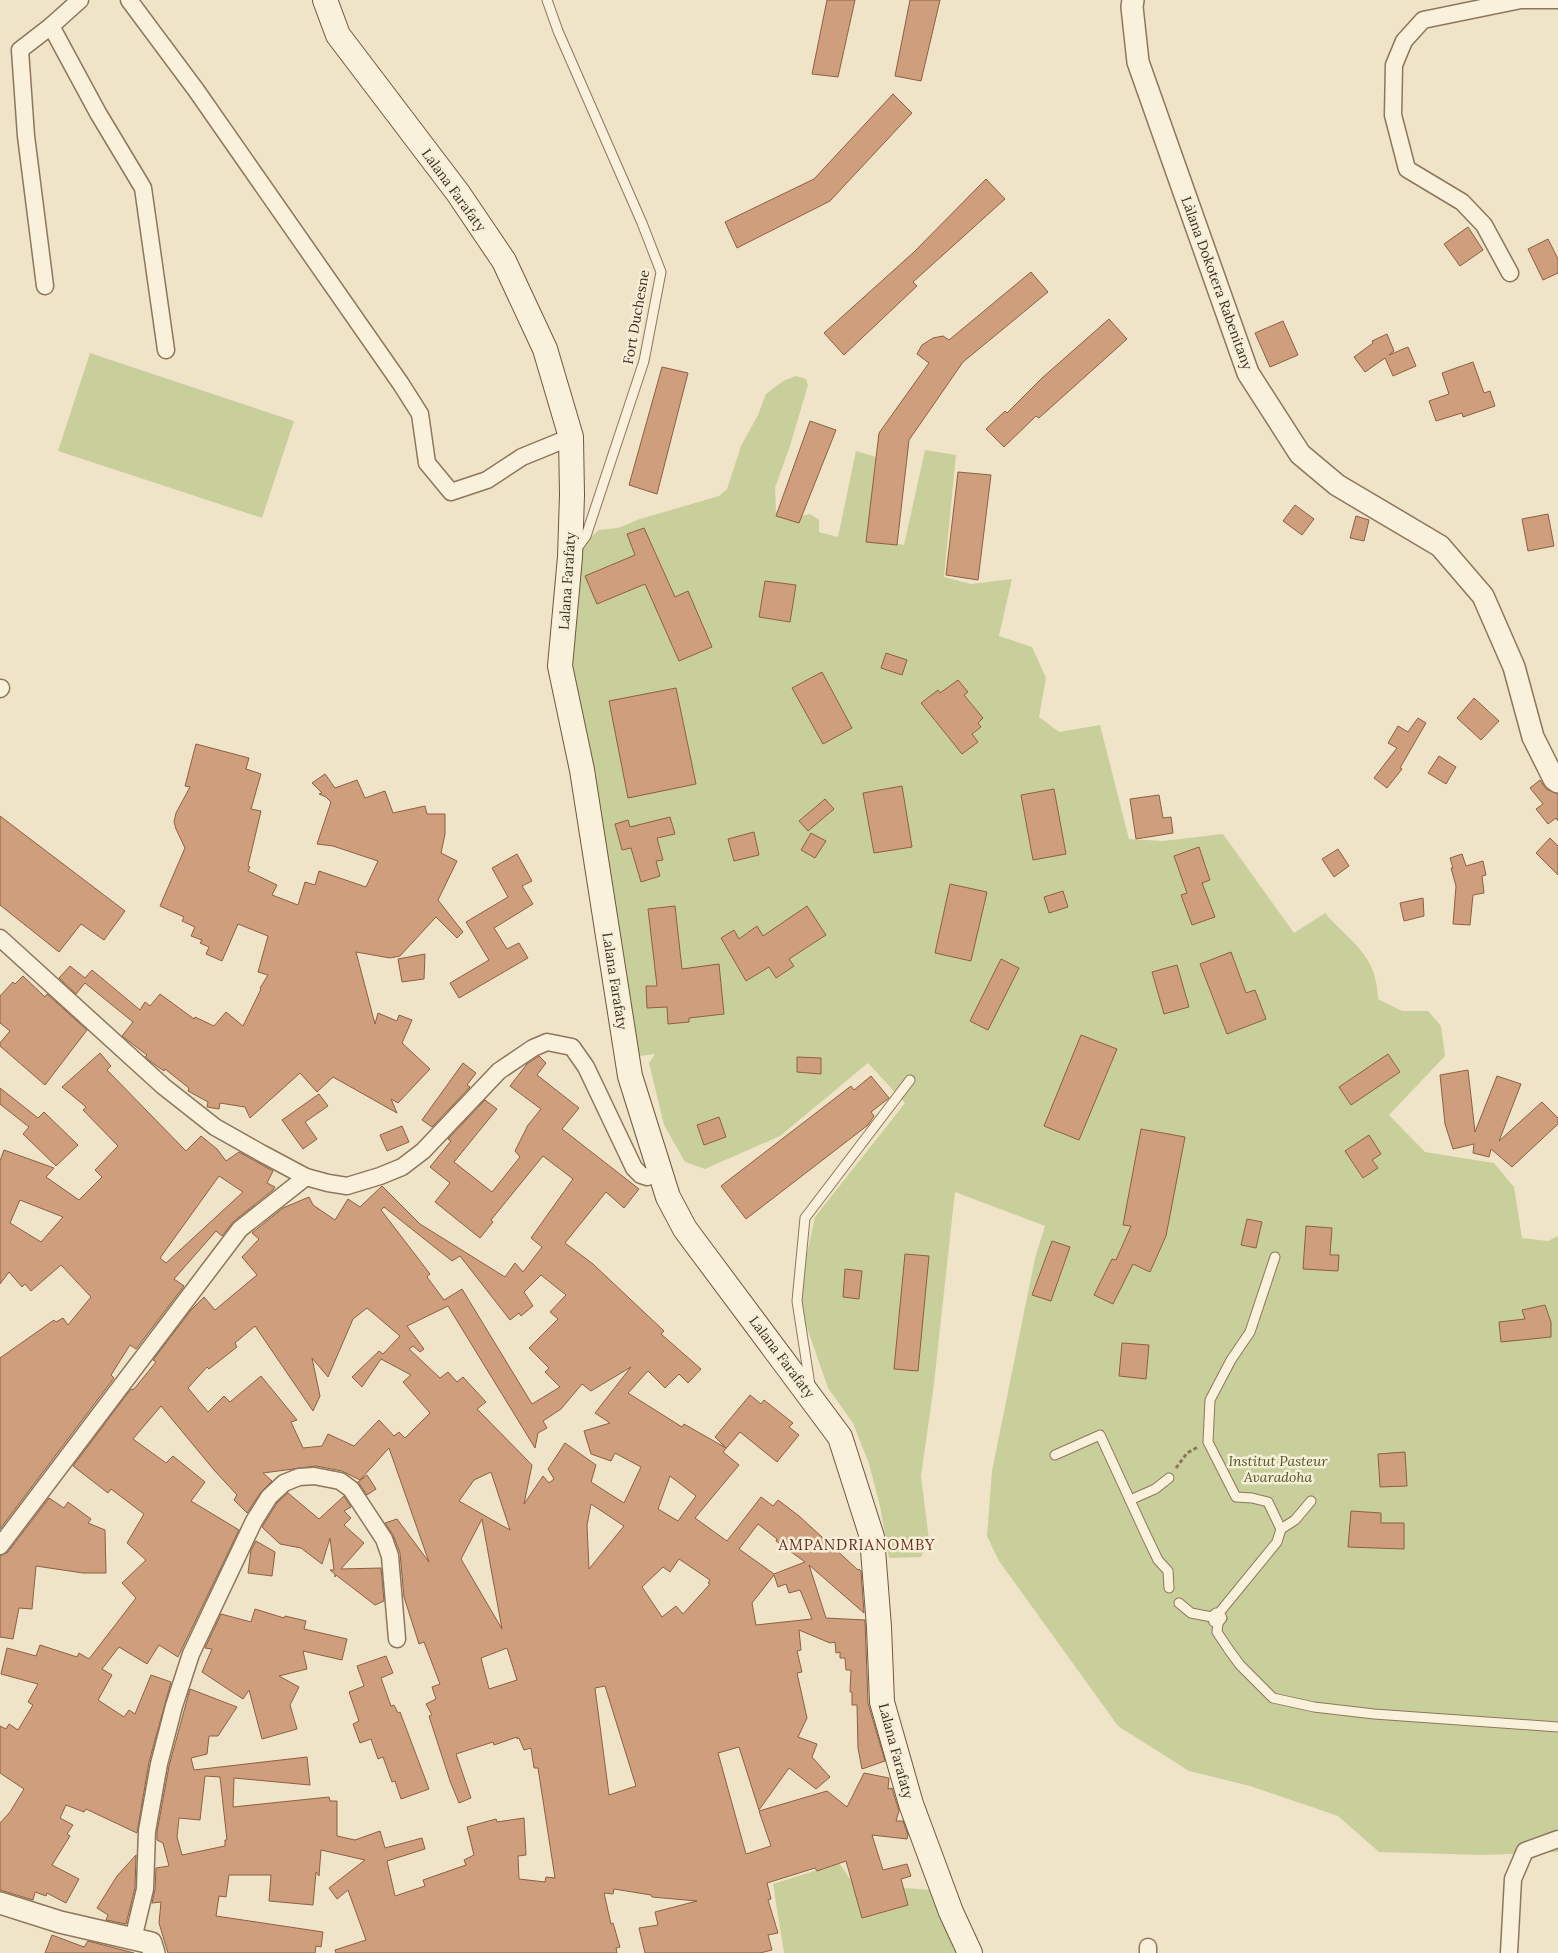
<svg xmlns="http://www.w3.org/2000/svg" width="1558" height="1953" font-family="Lora,serif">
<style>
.green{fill:#c9cf9b}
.building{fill:#cf9f7d;stroke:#8d5f41;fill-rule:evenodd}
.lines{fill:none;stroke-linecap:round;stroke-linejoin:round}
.service-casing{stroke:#8d765c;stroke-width:11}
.minor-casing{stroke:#8d765c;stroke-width:19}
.tertiary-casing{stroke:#8d765c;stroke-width:24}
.secondary-casing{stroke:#6f573f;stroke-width:26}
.path{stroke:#8d765c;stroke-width:3;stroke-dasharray:4 2.5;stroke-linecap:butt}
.service{stroke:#faf1dc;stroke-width:9}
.minor{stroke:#faf1dc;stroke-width:16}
.tertiary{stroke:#faf1dc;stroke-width:21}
.secondary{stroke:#faf1dc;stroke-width:24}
.labels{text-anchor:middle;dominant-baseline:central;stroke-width:5;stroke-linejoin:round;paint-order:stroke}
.street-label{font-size:14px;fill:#3d2e20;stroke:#f7eed8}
.park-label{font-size:14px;font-style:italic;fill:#4d5a26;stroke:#f7eed8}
.neighbourhood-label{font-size:15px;letter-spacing:1px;fill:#6b2e1e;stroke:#f7eed8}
</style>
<rect width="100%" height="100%" fill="#f0e4c8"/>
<g class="green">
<path d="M90,353L294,421L262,518L58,451Z"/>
<path d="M796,376L806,379L808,385L790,446L775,488L776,511L796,517L810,514L819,520V532L838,537L856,451L886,460L874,539L904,545L925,450L956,455L944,577L971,584L1012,579L999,636L1032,647L1046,678L1039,717L1059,732L1100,725L1129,839L1163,841L1223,834L1294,933L1325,913C1351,943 1377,954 1378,999L1402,1011H1428L1441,1026L1445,1056L1389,1115L1425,1152L1494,1163L1514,1187L1522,1238L1548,1241L1558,1236V1852L1484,1855L1379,1852L1338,1816L1250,1786L1189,1771L1118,1726L999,1561L987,1536L992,1471L1035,1258L1045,1226L955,1192L933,1392L921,1476L929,1540L921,1557L889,1558L880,1506L869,1464L853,1423L828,1388L804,1319L801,1299L807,1253L815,1217L905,1103L868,1063L780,1136L705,1169L685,1162L664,1125L649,1063L655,1054L632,1057L567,659L576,567L586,541L599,530L618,528L640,519L719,496L727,489L741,446L758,415L766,394L783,381Z"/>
<path d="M839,1863L861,1895L880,1910L904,1888L933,1890L963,1953H784L773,1884Z"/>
</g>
<g class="building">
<path d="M827,0H855L838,77L812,74Z"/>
<path d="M910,0H940L921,81L895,76Z"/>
<path d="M893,94L912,113L830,201L737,248L725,222L814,179Z"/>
<path d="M986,179L1005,199L913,282L917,286L844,355L824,333L914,252Z"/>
<path d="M1468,227L1483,250L1460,266L1444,244Z"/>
<path d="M1548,239L1558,259V273L1543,280L1528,249Z"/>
<path d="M1031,272L1048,292L963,362L909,440L897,545L866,542L879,433L929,363L917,354L922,345L933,338L943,336L949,340Z"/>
<path d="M1109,319L1127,339L1039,418L1036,416L1004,447L986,429L1005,411L1007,413L1042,378Z"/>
<path d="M1283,321L1298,355L1270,367L1255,333Z"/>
<path d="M1387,334L1394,351L1389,355L1408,347L1416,366L1393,376L1385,358L1365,372L1354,357L1373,343L1372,341Z"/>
<path d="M1473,362L1484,393L1490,391L1495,406L1463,417L1462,413L1436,421L1429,401L1449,394L1442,373Z"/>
<path d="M662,367L688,373L657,494L629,485Z"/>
<path d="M810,421L836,430L799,523L776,516Z"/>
<path d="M958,472L991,475L978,580L946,575Z"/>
<path d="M1295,505L1314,519L1302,535L1283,521Z"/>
<path d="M1548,514L1554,546L1528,551L1522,519Z"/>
<path d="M1356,516L1369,520L1364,541L1350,538Z"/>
<path d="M644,528L675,597L688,591L712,647L679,661L645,584L597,604L585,576L635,555L627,534Z"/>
<path d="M765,581L796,585L790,622L759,617Z"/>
<path d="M886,653L907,660L902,675L881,668Z"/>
<path d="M822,672L852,728L823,744L792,688Z"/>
<path d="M958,680L968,692L964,695L983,718L978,723L981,727L972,734L978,742L962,754L921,703L938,690L940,693Z"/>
<path d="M676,688L696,784L628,798L609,701Z"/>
<path d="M1474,698L1499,721L1481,740L1457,718Z"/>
<path d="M1418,718L1426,723L1400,768L1402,769L1387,788L1374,778L1397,748L1388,743L1398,726L1408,732Z"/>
<path d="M196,744L249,758L246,769L261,774L251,809L261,811L248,866L250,867L248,871L277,885L272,895L298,905L305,882L315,885L319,871L366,887L378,861L333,846L317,844L331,802L326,797L319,794L322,793L312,783L325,774L335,788L357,780L365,798L385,791L393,813L425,806L427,814H445V834L441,853L457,861L438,900L463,932L457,938L436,917L400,956L390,958L356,952L375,1024L378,1013L397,1021L399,1015L412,1020L402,1043L430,1069L398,1103L391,1099L397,1113L333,1077L317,1092L300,1073L250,1118L245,1107L220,1103L219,1109L207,1107L208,1102L188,1091L189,1088L165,1069L164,1071L154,1064L145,1057L147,1055L122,1036L133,1022L85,983L76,994L59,978L70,966L85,978L92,970L140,1010L145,1002L150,1006L160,994L194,1019L195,1017L214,1026L226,1012L243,1026L261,989L260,988L268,975L258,972L268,936L238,924L222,961L206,954L209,947L200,943L202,940L191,936L195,927L182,921L184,917L160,906L185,848L176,829L174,822L176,813L190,787L185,786Z"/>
<path d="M1439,756L1456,767L1446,784L1428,773Z"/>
<path d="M1540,780L1546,789L1558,794V821L1556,818L1548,824L1536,809L1543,804L1530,788Z"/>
<path d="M902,786L912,847L874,853L863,793Z"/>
<path d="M1054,789L1066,854L1033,860L1021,795Z"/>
<path d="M1159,795L1163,818L1171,817L1173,833L1136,839L1130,799Z"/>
<path d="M825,799L834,809L808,831L799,821Z"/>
<path d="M0,816L125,911L104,940L81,924L59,952L0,905Z"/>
<path d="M670,817L675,834L657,838L663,860L656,861L660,876L641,882L631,848L622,850L615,824L628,820L630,827Z"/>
<path d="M754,832L759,855L734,861L728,839Z"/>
<path d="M811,833L826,841L815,858L801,850Z"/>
<path d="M1550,838L1558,846V875L1536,853Z"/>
<path d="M1199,847L1210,880L1202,883L1215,917L1192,925L1181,895L1187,893L1174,856Z"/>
<path d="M1338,849L1349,866L1334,877L1322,859Z"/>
<path d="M517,854L532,881L522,886L533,904L494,928L507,949L519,943L528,958L459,998L450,983L489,960L466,922L508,897L492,868Z"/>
<path d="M1462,854L1466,866L1483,861L1486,875L1482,876L1484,893L1473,895L1470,925L1453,924L1456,886L1451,868H1453L1450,858Z"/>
<path d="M950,884L987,892L971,961L935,953Z"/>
<path d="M1063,891L1068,907L1049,913L1044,897Z"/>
<path d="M1423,898L1424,916L1404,921L1400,903Z"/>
<path d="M675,906L682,969L719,964L724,1014L689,1018V1022L668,1024L667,1007L647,1008L646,986H657L648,909Z"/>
<path d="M807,906L826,935L789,959L794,966L776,978L769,967L746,981L721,938L734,930L739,939L757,926L763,936Z"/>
<path d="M1231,952L1246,993L1255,990L1266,1019L1227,1034L1200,964Z"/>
<path d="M425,954L424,979L402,982L398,959Z"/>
<path d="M1001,959L1019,968L988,1030L970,1021Z"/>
<path d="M1177,965L1189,1007L1164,1014L1152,972Z"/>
<path d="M23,976L45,997L47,994L87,1030L45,1085L0,1046V1043L10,1031L0,1023V996L13,982L15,984Z"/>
<path d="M1081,1035L1117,1049L1079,1140L1044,1126Z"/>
<path d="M100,1053L111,1066L107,1070L186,1151L201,1136L217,1149L226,1161L239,1152L273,1171L267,1183L275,1187L273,1190L234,1221L222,1236L216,1231L174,1279L184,1286L136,1349L130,1345L111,1375L114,1378L0,1529V1358L54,1320L56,1322L63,1318L68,1325L91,1297L61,1265L31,1291L25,1284L22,1287L9,1272L0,1284V1161L4,1150L54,1168L46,1177L79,1200L102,1177L95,1170L118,1146L83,1110L86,1107L62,1087ZM219,1176L243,1192L166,1263L160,1258ZM20,1200L63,1217L41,1242L10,1223Z"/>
<path d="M1388,1054L1400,1072L1351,1105L1339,1087Z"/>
<path d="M539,1056L546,1063L537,1075L579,1108L562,1129L639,1189L624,1208L606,1192L565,1243L593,1264L664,1331L661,1334L701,1369L688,1383L679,1374L665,1388L648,1371L628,1393L682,1427L684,1424L726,1448L715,1437L750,1395L761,1404L764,1400L793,1423L789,1427L799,1435L777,1462L740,1432L723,1452L739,1465L695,1518L727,1541L761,1497L773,1506L778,1500L799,1516L858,1570L859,1569L861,1571L864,1613L809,1565L826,1618L865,1620L868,1703L885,1761L862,1769L858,1748L857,1705H852V1692H850L851,1670H846L845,1658H840V1652L836,1653L835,1642L830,1643L799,1630L801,1650L797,1651L802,1672L797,1673L807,1718L798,1737L817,1744L812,1757L830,1777L816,1789L789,1768L759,1810L739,1747L718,1753L746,1854L771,1846L759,1811L827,1791L847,1807L864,1773L889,1778L888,1789L892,1788L899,1811L896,1821H903L908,1835L907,1839L872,1835L883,1870L907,1864L911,1876L901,1879L908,1905L862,1918L846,1861L817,1871L815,1868L767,1883L771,1899L768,1900L778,1933L768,1935L772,1950L760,1953H645L639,1928L658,1925L655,1912L697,1901L652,1897L651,1895L614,1889L613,1894L604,1893L611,1924L613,1923L620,1947L616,1948L617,1953H336L335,1950L366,1940L348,1890L337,1899L329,1888L365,1860L321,1850L319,1876L316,1872L313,1905L269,1901L271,1875H229L226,1897L219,1896L216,1916L323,1932L321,1947L316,1946L315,1953H168L159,1923L161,1902L152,1903L155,1889L156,1868L169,1866L163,1843L157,1840V1832L169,1766L190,1689L237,1707L218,1736H209L207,1754L191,1758L194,1770L307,1757L310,1785L234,1778L233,1807L329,1797L330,1801H337V1836L355,1840L380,1831L385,1848L422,1838L425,1849L387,1861L395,1896L425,1886L423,1880L466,1865L464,1860L474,1855L467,1827L496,1819L497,1822L524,1818L526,1855L518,1856L519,1879L545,1882L546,1877L555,1878L538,1768H534L531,1748L524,1750L519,1738L517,1739V1737L494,1745L493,1742L456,1754L471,1798L459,1803L450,1781L429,1716L432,1715L426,1704L436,1699L432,1687L440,1684L424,1642L419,1644L404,1597L400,1553L393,1535L385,1523L397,1519L429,1562L389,1448L360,1480L342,1471L316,1466L263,1473L272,1481L261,1492L247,1513L234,1500L237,1495L214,1470L161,1406L133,1439L166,1463L173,1456L205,1482L191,1501L239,1530L178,1657L159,1645L147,1664L119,1647L102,1669L112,1675L98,1700L124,1717L129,1710L135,1714L151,1675L171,1682L149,1762L137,1833L86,1809L84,1812L66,1805L60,1818L73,1825L67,1834L70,1836L52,1865L79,1879L66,1903L47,1893L46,1896L35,1892L33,1900L0,1890V1823L10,1812L24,1789L0,1773V1726L6,1729L9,1724L18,1730L33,1705L28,1702L38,1684L1,1674L7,1648L36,1656L40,1645L77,1657L79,1653L89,1659L136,1598L122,1583L146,1560L127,1543L144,1514L111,1489L108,1493L73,1466L130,1390L134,1389L156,1362L153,1360L191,1310L204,1297L215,1310L257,1275L242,1257L259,1239L252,1233L283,1208L309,1197L313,1205L335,1220L348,1199L360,1207L382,1186L420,1224L505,1277L515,1263L523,1272L542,1247L531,1238L573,1179L543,1156L491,1220L493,1222L480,1238L435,1202L450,1183L430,1167L451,1141L448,1139L485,1100L497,1109L454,1162L492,1192L520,1157L515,1151L528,1125L541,1109L510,1086L527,1064ZM384,1207L452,1261L460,1256L510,1320L519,1313L521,1316L533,1306L524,1292L541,1275L566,1295L550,1312L558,1319L529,1348L549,1368L545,1372L560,1387L532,1404L462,1289L444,1300L427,1277L430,1274L381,1210ZM448,1306L535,1448L538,1433L547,1428L543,1421L561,1409L582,1384L591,1391L631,1367L595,1413L610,1423L584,1431L591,1454L611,1461L615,1453L641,1467L624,1503L591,1482L596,1465L565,1443L548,1469L554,1479L549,1483L543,1476L524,1504L532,1465L477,1409L486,1402L463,1377L457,1382L448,1372L440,1378L409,1349L413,1346L420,1352L424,1349L407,1326ZM367,1308L400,1336L383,1354L379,1351L352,1377L362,1387L381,1359L411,1375L403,1382L430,1413L405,1438L399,1432L394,1436L379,1420L354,1446L328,1434L322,1446L303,1448L291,1422L297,1420L261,1376L230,1402L224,1396L208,1412L188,1388L207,1367L209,1369L237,1347L235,1343L255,1326L313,1411L320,1396L312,1358L328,1377L353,1319ZM491,1472L510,1530L459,1501L474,1480ZM670,1476L696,1496L678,1521L658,1509ZM591,1504L624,1526L589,1569L587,1525ZM482,1519L502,1629L461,1559ZM758,1524L777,1539L776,1541L805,1562L774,1574L739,1549ZM679,1559L710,1580L708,1583L710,1584L683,1614L676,1606L662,1617L642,1587L663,1567L670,1572ZM774,1575L778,1587L786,1584L789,1593L800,1590L812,1619L756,1625L752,1603ZM507,1648L517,1680L489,1689L481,1658ZM605,1686L636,1786L609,1795L595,1688ZM205,1776L220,1777L227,1840H225V1846L182,1855L177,1837L179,1818L200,1820Z"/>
<path d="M797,1057L821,1058V1074L797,1072Z"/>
<path d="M463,1063L476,1073L467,1085L470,1087L432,1127L422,1120Z"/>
<path d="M1468,1070L1475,1132L1497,1076L1521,1084L1499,1141L1542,1102L1558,1118V1124L1512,1167L1491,1149L1489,1157L1473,1153L1474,1144L1453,1149L1445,1124L1440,1075Z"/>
<path d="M871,1076L889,1098L871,1112L874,1116L868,1125L746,1219L721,1186L851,1086L854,1090Z"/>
<path d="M0,1088L38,1118L44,1112L78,1145L56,1166L23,1134L29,1127L0,1104Z"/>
<path d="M319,1094L328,1106L305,1122L317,1139L303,1149L282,1120Z"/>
<path d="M719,1117L726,1137L704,1145L697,1125Z"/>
<path d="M402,1126L409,1142L387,1151L380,1135Z"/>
<path d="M1141,1129L1185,1137L1166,1236L1150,1272L1133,1264L1113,1304L1094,1295L1112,1259L1116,1260L1131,1226L1123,1225Z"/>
<path d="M1369,1135L1381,1154L1372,1160L1378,1168L1363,1178L1345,1151Z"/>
<path d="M1247,1219L1262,1222L1256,1248L1241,1245Z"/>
<path d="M1306,1226L1332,1228L1330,1255H1339L1338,1271L1303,1269Z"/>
<path d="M1052,1241L1070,1247L1051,1301L1032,1295Z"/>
<path d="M905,1254L929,1256L918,1371L894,1369Z"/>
<path d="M845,1269L862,1271L859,1299L843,1297Z"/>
<path d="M1545,1305L1551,1322V1337L1501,1342L1499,1322L1525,1319L1522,1310Z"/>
<path d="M1122,1343L1149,1345L1146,1379L1119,1376Z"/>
<path d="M1405,1452L1407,1486L1380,1487L1378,1454Z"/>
<path d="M367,1475L376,1489L367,1495L358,1482Z"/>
<path d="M288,1493L319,1519L344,1496L351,1507L344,1511L351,1518L344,1525L364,1543L341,1569L381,1568L384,1601L375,1605L336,1575L335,1577V1574L330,1570H334L330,1538L322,1564L301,1548L280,1544L262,1527L277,1503Z"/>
<path d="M49,1498L64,1508L68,1502L91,1519L88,1523L105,1530L106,1573H83L36,1566L32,1609L19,1608L13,1639L0,1637V1556L8,1552Z"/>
<path d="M1351,1511L1381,1513V1523H1404V1549L1348,1547Z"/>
<path d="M256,1541L275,1552L272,1576L248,1573L251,1550Z"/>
<path d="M255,1609L284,1618L285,1616L306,1621L304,1629L347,1639L342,1660L303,1651L307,1669L279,1676L299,1687L290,1705L297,1729L262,1739L249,1690L243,1699L202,1672L212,1649L205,1648L221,1614L251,1622Z"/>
<path d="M386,1656L393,1673L381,1678L391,1706L394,1705L398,1713L400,1712L429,1789L401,1799L395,1781L392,1782L383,1757L378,1759L371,1739L360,1743L353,1724L359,1721L349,1692L364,1686L357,1666Z"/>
<path d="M136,1855L135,1888L126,1924L106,1920L108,1915L97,1908L117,1876Z"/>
<path d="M52,1935L84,1947L88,1941L134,1953H45Z"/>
</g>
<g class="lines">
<defs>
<g id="service">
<path d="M547,0L558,31L642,223L661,272L644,361L586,536L576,550"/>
<path d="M810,1385L797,1301L805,1218L910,1080"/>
<path d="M1055,1455L1100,1435L1146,1535L1158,1560L1168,1571L1169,1588"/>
<path d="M1130,1500L1155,1489L1169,1478"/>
<path d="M1281,1529L1295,1520L1311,1501"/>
<path d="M1179,1603L1191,1613L1212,1617L1214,1622L1218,1623L1222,1618L1219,1613H1216L1212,1617"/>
<path d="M1219,1613L1277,1542L1281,1529L1268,1502L1252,1498L1236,1497L1208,1442L1210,1400L1231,1360L1250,1332L1275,1257"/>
<path d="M1218,1623L1217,1632L1229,1650L1240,1665L1273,1698L1314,1707L1374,1714L1558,1727"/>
</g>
<g id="minor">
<path d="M80,0L51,26L98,113L143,188L166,350"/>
<path d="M129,0L196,90L401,384L420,414L427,463L451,492L487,480L522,457L571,437"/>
<path d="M1510,273L1484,225L1462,202L1407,169L1393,115L1394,65L1404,41L1423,20L1521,0H1558"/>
<path d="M45,286L26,136L20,50L51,26"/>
<path d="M0,689L1,688"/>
<path d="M0,938L163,1086L215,1127L261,1153L306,1177L328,1183L347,1186L380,1176L402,1167L423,1151L499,1071L533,1048L547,1042L572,1047L586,1067L634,1168L641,1175L647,1177L660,1172"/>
<path d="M0,1546L240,1229L306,1177"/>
<path d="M133,1939L145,1889L147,1831L159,1764L174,1706L191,1654L254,1521L269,1497L284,1483L299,1477L314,1476L340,1481L351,1489L384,1539L390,1556L397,1639"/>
<path d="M1148,1953V1947"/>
<path d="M1509,1953L1513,1879L1525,1851L1558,1839"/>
</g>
<g id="tertiary">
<path d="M1133,0L1132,7L1138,62L1248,373L1300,454L1337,485L1440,546L1483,596L1514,667L1533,737L1554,779L1558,782"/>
<path d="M0,1903L60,1922L151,1943L154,1953"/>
</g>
<path id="secondary" d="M325,0L338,35L458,193L504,261L545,349L571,437L572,495L570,557L560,666L582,770L630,1076L668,1197L685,1229L840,1437L872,1537L879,1627L882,1702L911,1804L951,1912L970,1953"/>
</defs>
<use href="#service" class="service-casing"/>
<use href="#minor" class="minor-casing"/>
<use href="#tertiary" class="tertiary-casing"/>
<use href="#secondary" class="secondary-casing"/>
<path class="path" d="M1176,1468L1187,1453L1198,1447"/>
<use href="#service" class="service"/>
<use href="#minor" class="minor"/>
<use href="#tertiary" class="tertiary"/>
<use href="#secondary" class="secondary"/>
</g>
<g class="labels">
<g class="street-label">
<text transform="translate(454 190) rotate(54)">Lalana Farafaty</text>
<text transform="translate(1217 283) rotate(70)">Làlana Dokotera Rabenitany</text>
<text transform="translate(636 317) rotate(-80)">Fort Duchesne</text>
<text transform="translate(567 581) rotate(-86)">Lalana Farafaty</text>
<text transform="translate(615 981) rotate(81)">Lalana Farafaty</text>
<text transform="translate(782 1357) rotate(53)">Lalana Farafaty</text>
<text transform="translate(896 1751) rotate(75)">Lalana Farafaty</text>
</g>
<g class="park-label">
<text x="1278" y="1461">Institut Pasteur<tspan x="1278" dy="16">Avaradoha</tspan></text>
</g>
<g class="neighbourhood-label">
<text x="857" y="1544">AMPANDRIANOMBY</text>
</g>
</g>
</svg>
